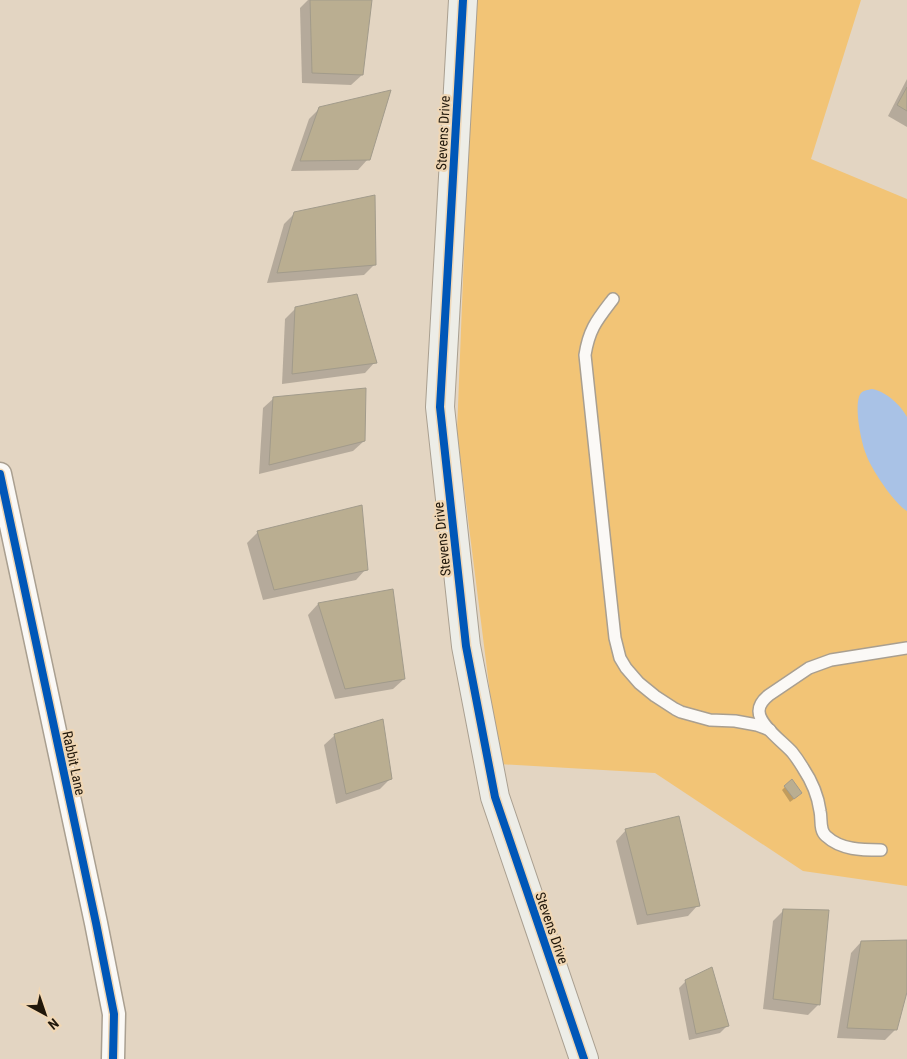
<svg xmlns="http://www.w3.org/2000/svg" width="907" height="1059" font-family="'Roboto Condensed',sans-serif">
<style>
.green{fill:#f2c476}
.water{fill:#a9c2e6}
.shadow{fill:#0003}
.building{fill:#baae91;stroke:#a29b8b}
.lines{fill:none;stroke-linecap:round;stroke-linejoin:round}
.lane-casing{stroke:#a99f90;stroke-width:14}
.street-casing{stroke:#a99f90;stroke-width:25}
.secondary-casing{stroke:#a99f90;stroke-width:30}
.lane{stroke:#fbf9f6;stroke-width:11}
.street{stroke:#fbf9f6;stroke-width:22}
.secondary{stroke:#edede7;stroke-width:28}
.cycleway-casing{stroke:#f0d7b5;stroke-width:11}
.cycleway{stroke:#0057b8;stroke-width:8}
.labels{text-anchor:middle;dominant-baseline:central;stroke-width:4.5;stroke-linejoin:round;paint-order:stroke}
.street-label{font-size:14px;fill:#20170a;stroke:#f0d7b5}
</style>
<rect width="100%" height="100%" fill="#e3d5c2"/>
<path class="green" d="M474,0H861L811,159L907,199V886L803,871L655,773L499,764L457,432Z"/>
<path class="water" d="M872,389C885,391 901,405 907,417V511C894,503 871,469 866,454C861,442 853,403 861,393C864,390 868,390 872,389Z"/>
<g class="shadow">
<path d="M308,0H371L362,75L351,85L302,83L300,8Z"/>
<path d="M907,79V127L888,116Z"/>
<path d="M320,108L368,159L358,170L291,171L309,119Z"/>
<path d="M295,213L374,265L364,275L267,283L284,224Z"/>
<path d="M296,308L375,362L365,373L282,384L285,319Z"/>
<path d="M274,398L364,441L353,451L259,474L263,408Z"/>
<path d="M258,532L366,569L356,580L263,600L247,543Z"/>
<path d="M392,591L404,679L393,689L335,699L308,615L318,604Z"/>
<path d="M335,735L391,778L380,789L336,804L324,745Z"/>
<path d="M785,787L798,796L790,802L782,790Z"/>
<path d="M626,830L698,905L688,916L637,925L616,841Z"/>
<path d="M784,910L819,1004L808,1015L763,1009L773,921Z"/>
<path d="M907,941V987L896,1029L885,1040L837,1038L851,953L861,942Z"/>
<path d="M686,981L727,1026L720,1033L689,1040L679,988Z"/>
</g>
<g class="building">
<path d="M310,0H372L363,75L312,73Z"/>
<path d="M907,87V111L897,105Z"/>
<path d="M391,90L370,160L300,161L319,107Z"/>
<path d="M375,195L376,265L277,273L294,212Z"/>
<path d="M357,294L377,363L292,374L295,307Z"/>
<path d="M366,388L365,441L269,465L273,397Z"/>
<path d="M362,505L368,570L274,590L257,531Z"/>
<path d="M393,589L405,679L345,689L318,603Z"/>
<path d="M383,719L392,779L346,794L334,734Z"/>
<path d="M792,779L802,793L794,799L784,786Z"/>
<path d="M679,816L700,906L647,915L625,829Z"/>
<path d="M783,909L829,910L820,1005L773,999Z"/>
<path d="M907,940V992L897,1030L847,1028L861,941Z"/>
<path d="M712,967L729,1026L696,1034L685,980Z"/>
</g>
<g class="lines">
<defs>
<g id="lane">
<path d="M613,299C597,320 589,329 585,355L610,592L615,638L620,658L626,668L639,683L655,696L675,709L681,712L710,720L735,721L757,725L770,730"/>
<path d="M881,850C862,850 841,850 826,836C819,830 822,819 820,811C818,796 811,780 803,768C800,763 796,757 792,752C783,742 759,725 759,711C759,704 764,699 769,695L809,668L831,660L907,648"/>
</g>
<path id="street" d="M0,474L96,923L114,1014L113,1059"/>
<path id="secondary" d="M463,0L440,407L466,646L495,797L584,1059"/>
</defs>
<use href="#lane" class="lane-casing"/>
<use href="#street" class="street-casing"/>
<use href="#secondary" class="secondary-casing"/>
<use href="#lane" class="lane"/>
<use href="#street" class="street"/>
<use href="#secondary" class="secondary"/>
<defs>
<g id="cycleway">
<path d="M463,0L440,407L466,646L495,797L584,1059"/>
<path d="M0,474L96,923L114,1014L113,1059"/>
</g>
</defs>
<use href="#cycleway" class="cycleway-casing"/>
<use href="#cycleway" class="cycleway"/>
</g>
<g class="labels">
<g class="street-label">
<text transform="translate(443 133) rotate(-87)">Stevens Drive</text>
<text transform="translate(442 539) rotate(-96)">Stevens Drive</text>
<text transform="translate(74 763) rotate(78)">Rabbit Lane</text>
<text transform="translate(552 928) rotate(71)">Stevens Drive</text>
</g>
</g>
<g transform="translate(45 1014) rotate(140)" stroke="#f0d7b5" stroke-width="4" paint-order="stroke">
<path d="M0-4L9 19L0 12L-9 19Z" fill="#20170a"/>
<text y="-8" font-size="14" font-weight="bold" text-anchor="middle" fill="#20170a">N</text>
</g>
</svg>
